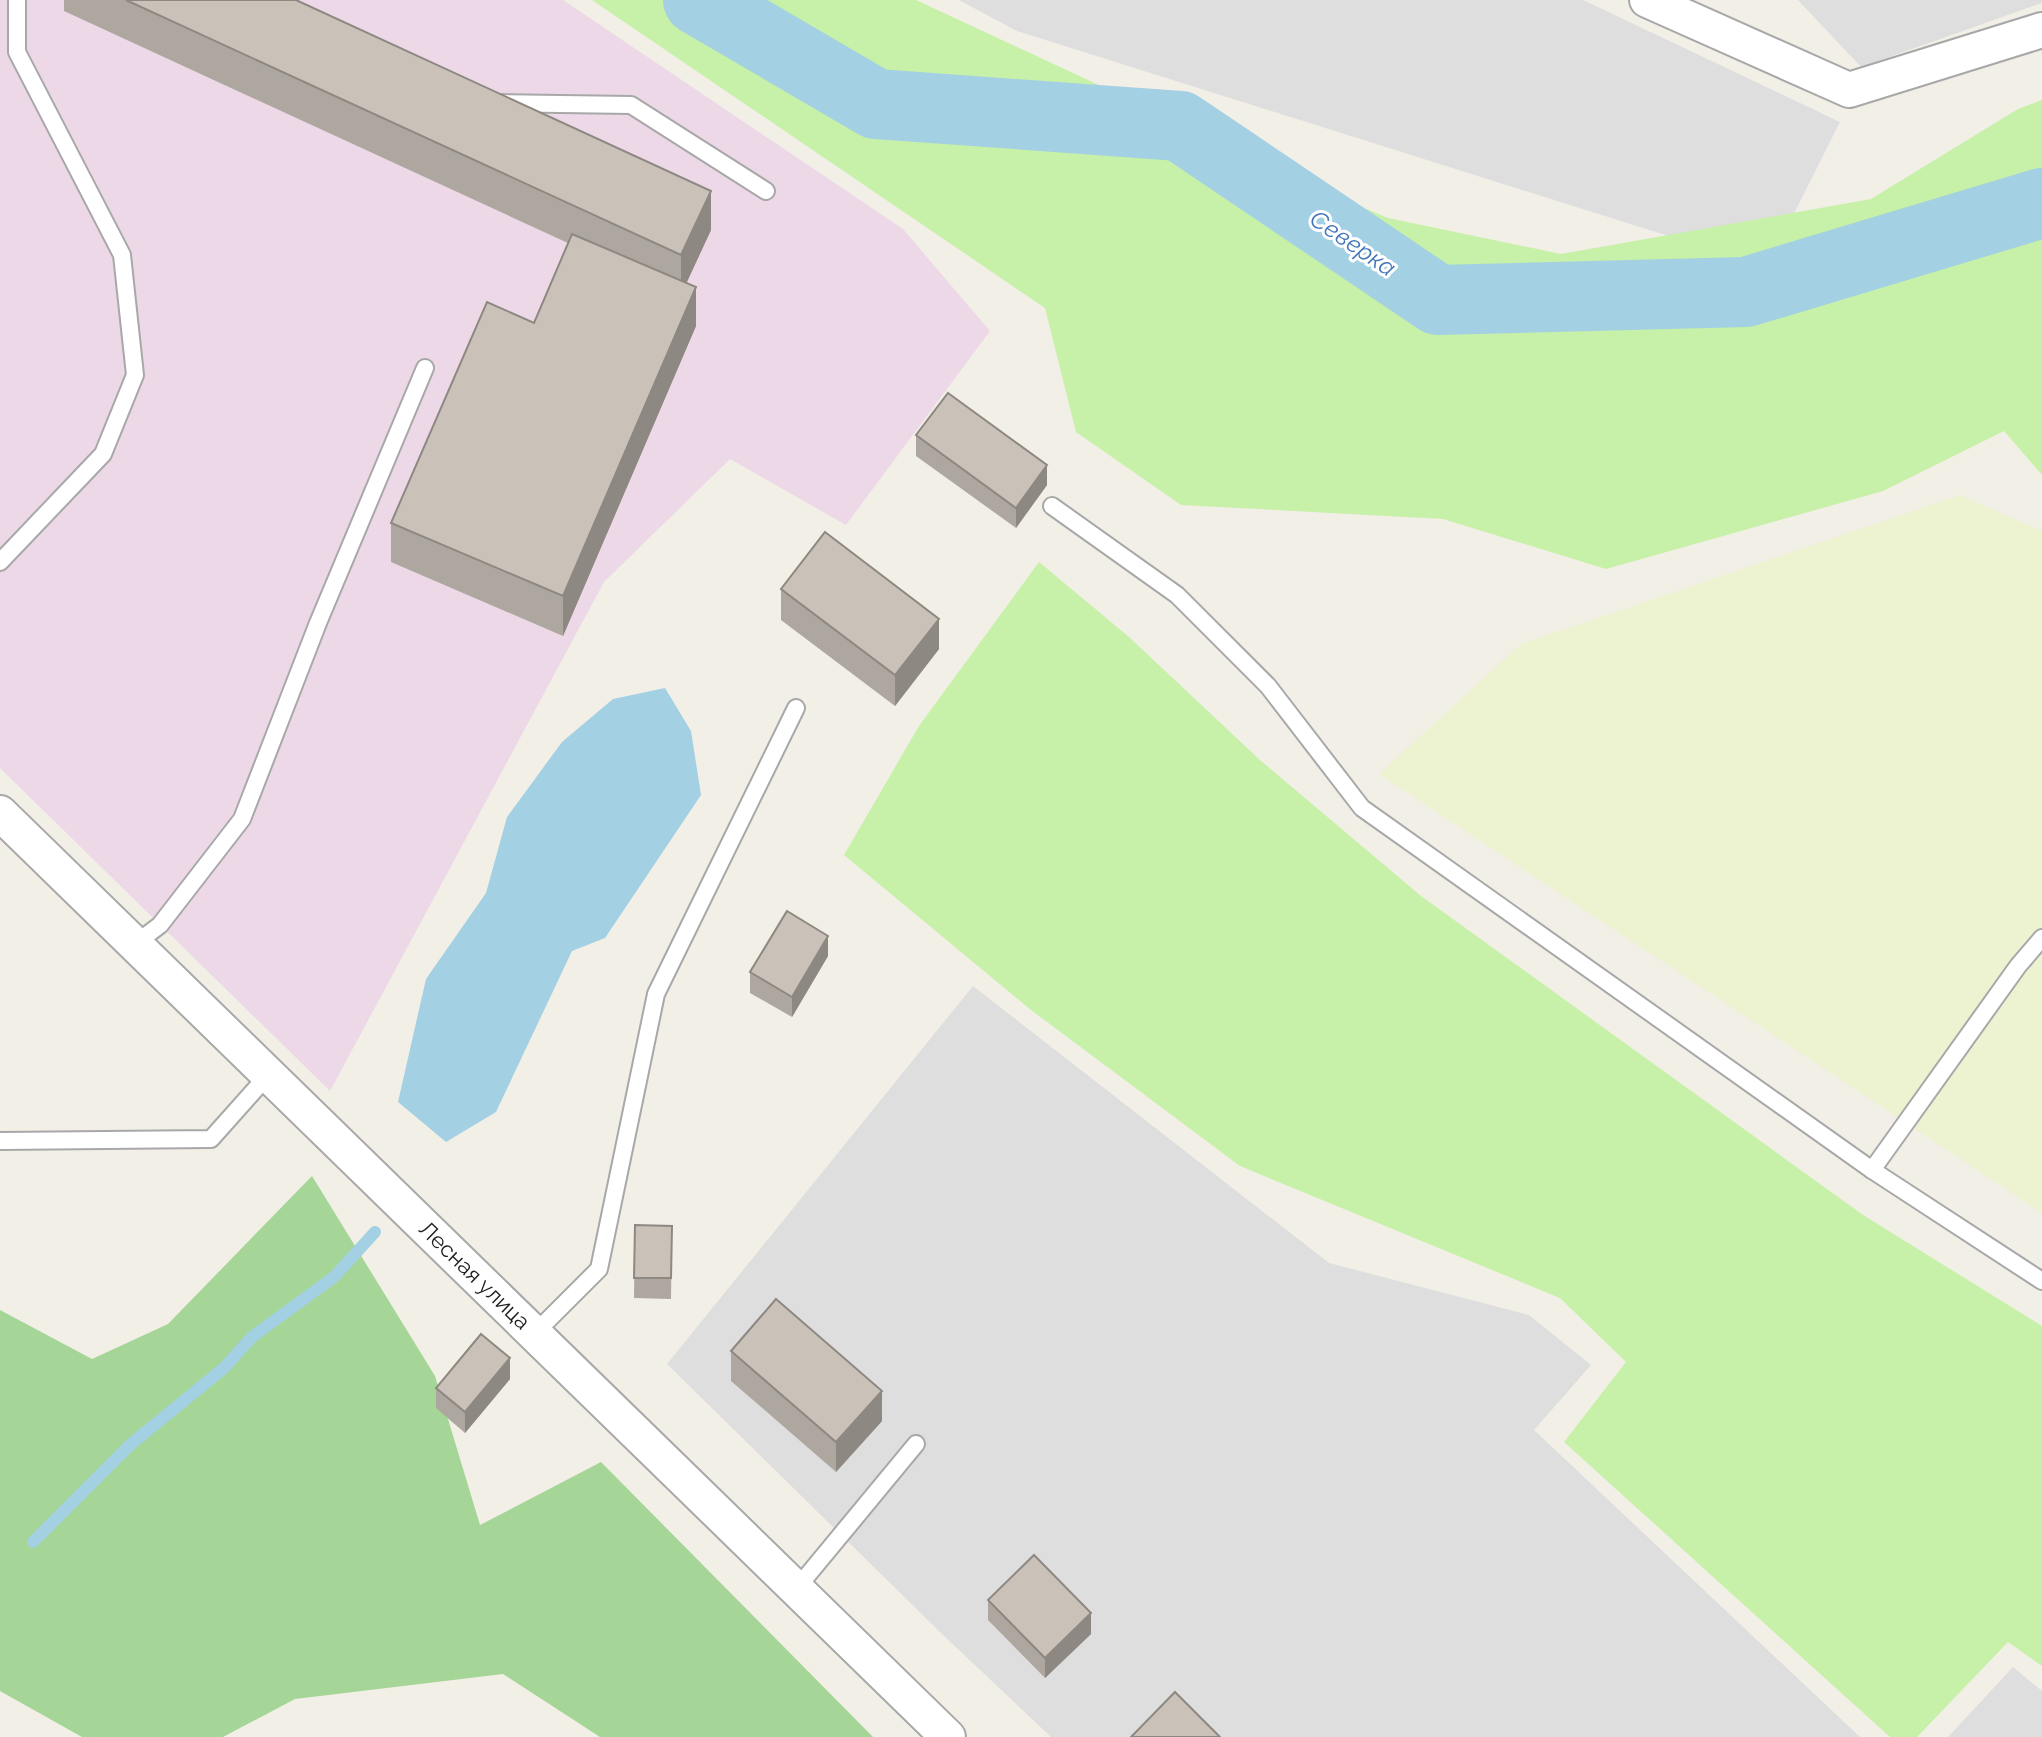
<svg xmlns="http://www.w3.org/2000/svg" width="2042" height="1737" font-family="Raleway,sans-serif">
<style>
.residential{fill:#dfdede}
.industrial{fill:#ecd8e7}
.farmland{fill:#edf2d1}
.grass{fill:#c7f0a8}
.forest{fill:#a5d597}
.water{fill:#a3d0e3}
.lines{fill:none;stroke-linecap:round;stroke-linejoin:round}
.stream{stroke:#a3d0e3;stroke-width:12}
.river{stroke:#a3d0e3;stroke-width:70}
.service-casing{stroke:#a8a8a8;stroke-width:20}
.minor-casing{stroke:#a8a8a8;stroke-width:38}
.service{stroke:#fff;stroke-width:16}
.minor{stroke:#fff;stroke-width:34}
.wall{fill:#aea79f}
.shaded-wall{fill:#8d8882}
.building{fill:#cac2b9;stroke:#8d8882;stroke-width:2}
.labels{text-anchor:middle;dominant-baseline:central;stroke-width:6;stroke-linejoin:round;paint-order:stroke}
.street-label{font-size:22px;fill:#212121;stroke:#fff}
.water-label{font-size:24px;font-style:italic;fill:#4276bb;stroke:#fff}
</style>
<rect width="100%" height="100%" fill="#f2efe7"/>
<g class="residential">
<path d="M959,0H1583L1840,122L1767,267L1017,31Z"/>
<path d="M1798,0H2042V3L1861,67Z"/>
<path d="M973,986L1329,1263L1529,1315L1591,1365L1534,1430L1860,1737H1051L942,1634L667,1364Z"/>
<path d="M2013,1667L2042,1691V1737H1948Z"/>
</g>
<path class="industrial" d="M0,0H563L903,229L990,331L846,525L730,459L604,582L330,1091L0,768Z"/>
<path class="farmland" d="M1960,495L2042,531V1213L1379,774L1521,644Z"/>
<g class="grass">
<path d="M592,0H916L1103,87L1250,160L1388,218L1561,254L1871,199L2018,109L2042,100V475L2004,431L1883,491L1606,569L1443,519L1181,505L1076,432L1045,308Z"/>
<path d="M1039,562L1129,637L1261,761L1421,896L1863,1215L2042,1326V1666L2008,1642L1917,1737H1890L1564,1442L1626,1362L1560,1298L1240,1166L1031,1010L844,855L919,726Z"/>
</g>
<path class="forest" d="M312,1176L435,1376L480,1525L601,1462L873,1737H600L503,1674L295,1699L223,1737H82L0,1691V1310L92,1359L168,1324Z"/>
<path class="water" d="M665,688L691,731L701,795L605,938L572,951L496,1112L446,1142L398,1102L426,979L486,893L507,817L562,742L613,699Z"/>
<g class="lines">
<path class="stream" d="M33,1542L131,1444L224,1368L252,1337L334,1277L375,1232"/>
<path class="river" d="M698,0L876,104L1180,126L1438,300L1746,292L2042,203"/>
<defs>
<g id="service">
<path d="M497,103L631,105L766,191"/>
<path d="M1052,506L1177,595L1268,686L1362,808L1872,1170L2042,1281"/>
<path d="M0,562L103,454L135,375L122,255L17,52V0"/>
<path d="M135,944L160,925L242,819L318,623L425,368"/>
<path d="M0,1141L211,1139L268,1075"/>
<path d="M1872,1170L2018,966L2042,938"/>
<path d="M535,1333L599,1269L656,994L796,708"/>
<path d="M797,1588L916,1444"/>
</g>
<g id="minor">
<path d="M1647,0L1849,90L2042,30"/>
<path d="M0,813L948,1737"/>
</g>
</defs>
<use href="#service" class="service-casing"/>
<use href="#minor" class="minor-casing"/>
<use href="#service" class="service"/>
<use href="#minor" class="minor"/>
</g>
<g class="wall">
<path d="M64,0H296L711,230L686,283L696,326L563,636L391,562V523L534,323L568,243L64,11Z"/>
<path d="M916,435L1047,485L1016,528L916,456Z"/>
<path d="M781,589L939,649L895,706L781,620Z"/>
<path d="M828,956L792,1017L750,993V972Z"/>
<path d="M635,1225L672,1226L671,1299L634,1298Z"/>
<path d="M731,1351L882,1421L836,1472L731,1381Z"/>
<path d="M510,1379L465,1433L436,1408V1388Z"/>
<path d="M988,1600L1091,1634L1045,1678L988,1620Z"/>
</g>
<g class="shaded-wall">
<path d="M711,191V230L681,295V255Z"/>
<path d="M696,287V326L563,636V596Z"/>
<path d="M1047,465V485L1016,528V508Z"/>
<path d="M939,619V649L895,706V675Z"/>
<path d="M828,936V956L792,1017V997Z"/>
<path d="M510,1358V1379L465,1433V1412Z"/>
<path d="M882,1391V1421L836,1472V1442Z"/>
<path d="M1091,1613V1634L1045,1678V1658Z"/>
</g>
<g class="building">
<path d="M126,0H296L711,191L681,255Z"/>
<path d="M572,234L696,287L563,596L391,523L487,302L534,323Z"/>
<path d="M948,393L1047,465L1016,508L916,435Z"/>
<path d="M825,532L939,619L895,675L781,589Z"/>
<path d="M787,911L828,936L792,997L750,972Z"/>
<path d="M635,1225L672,1226L671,1278H634Z"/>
<path d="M776,1299L882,1391L836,1442L731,1351Z"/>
<path d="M481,1334L510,1358L465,1412L436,1388Z"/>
<path d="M1034,1555L1091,1613L1045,1658L988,1600Z"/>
<path d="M1175,1692L1220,1737H1131Z"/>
</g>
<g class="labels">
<g class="street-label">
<text transform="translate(475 1275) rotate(44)">Лесная улица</text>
</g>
<g class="water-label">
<text transform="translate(1353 243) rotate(34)">Северка</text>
</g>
</g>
</svg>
